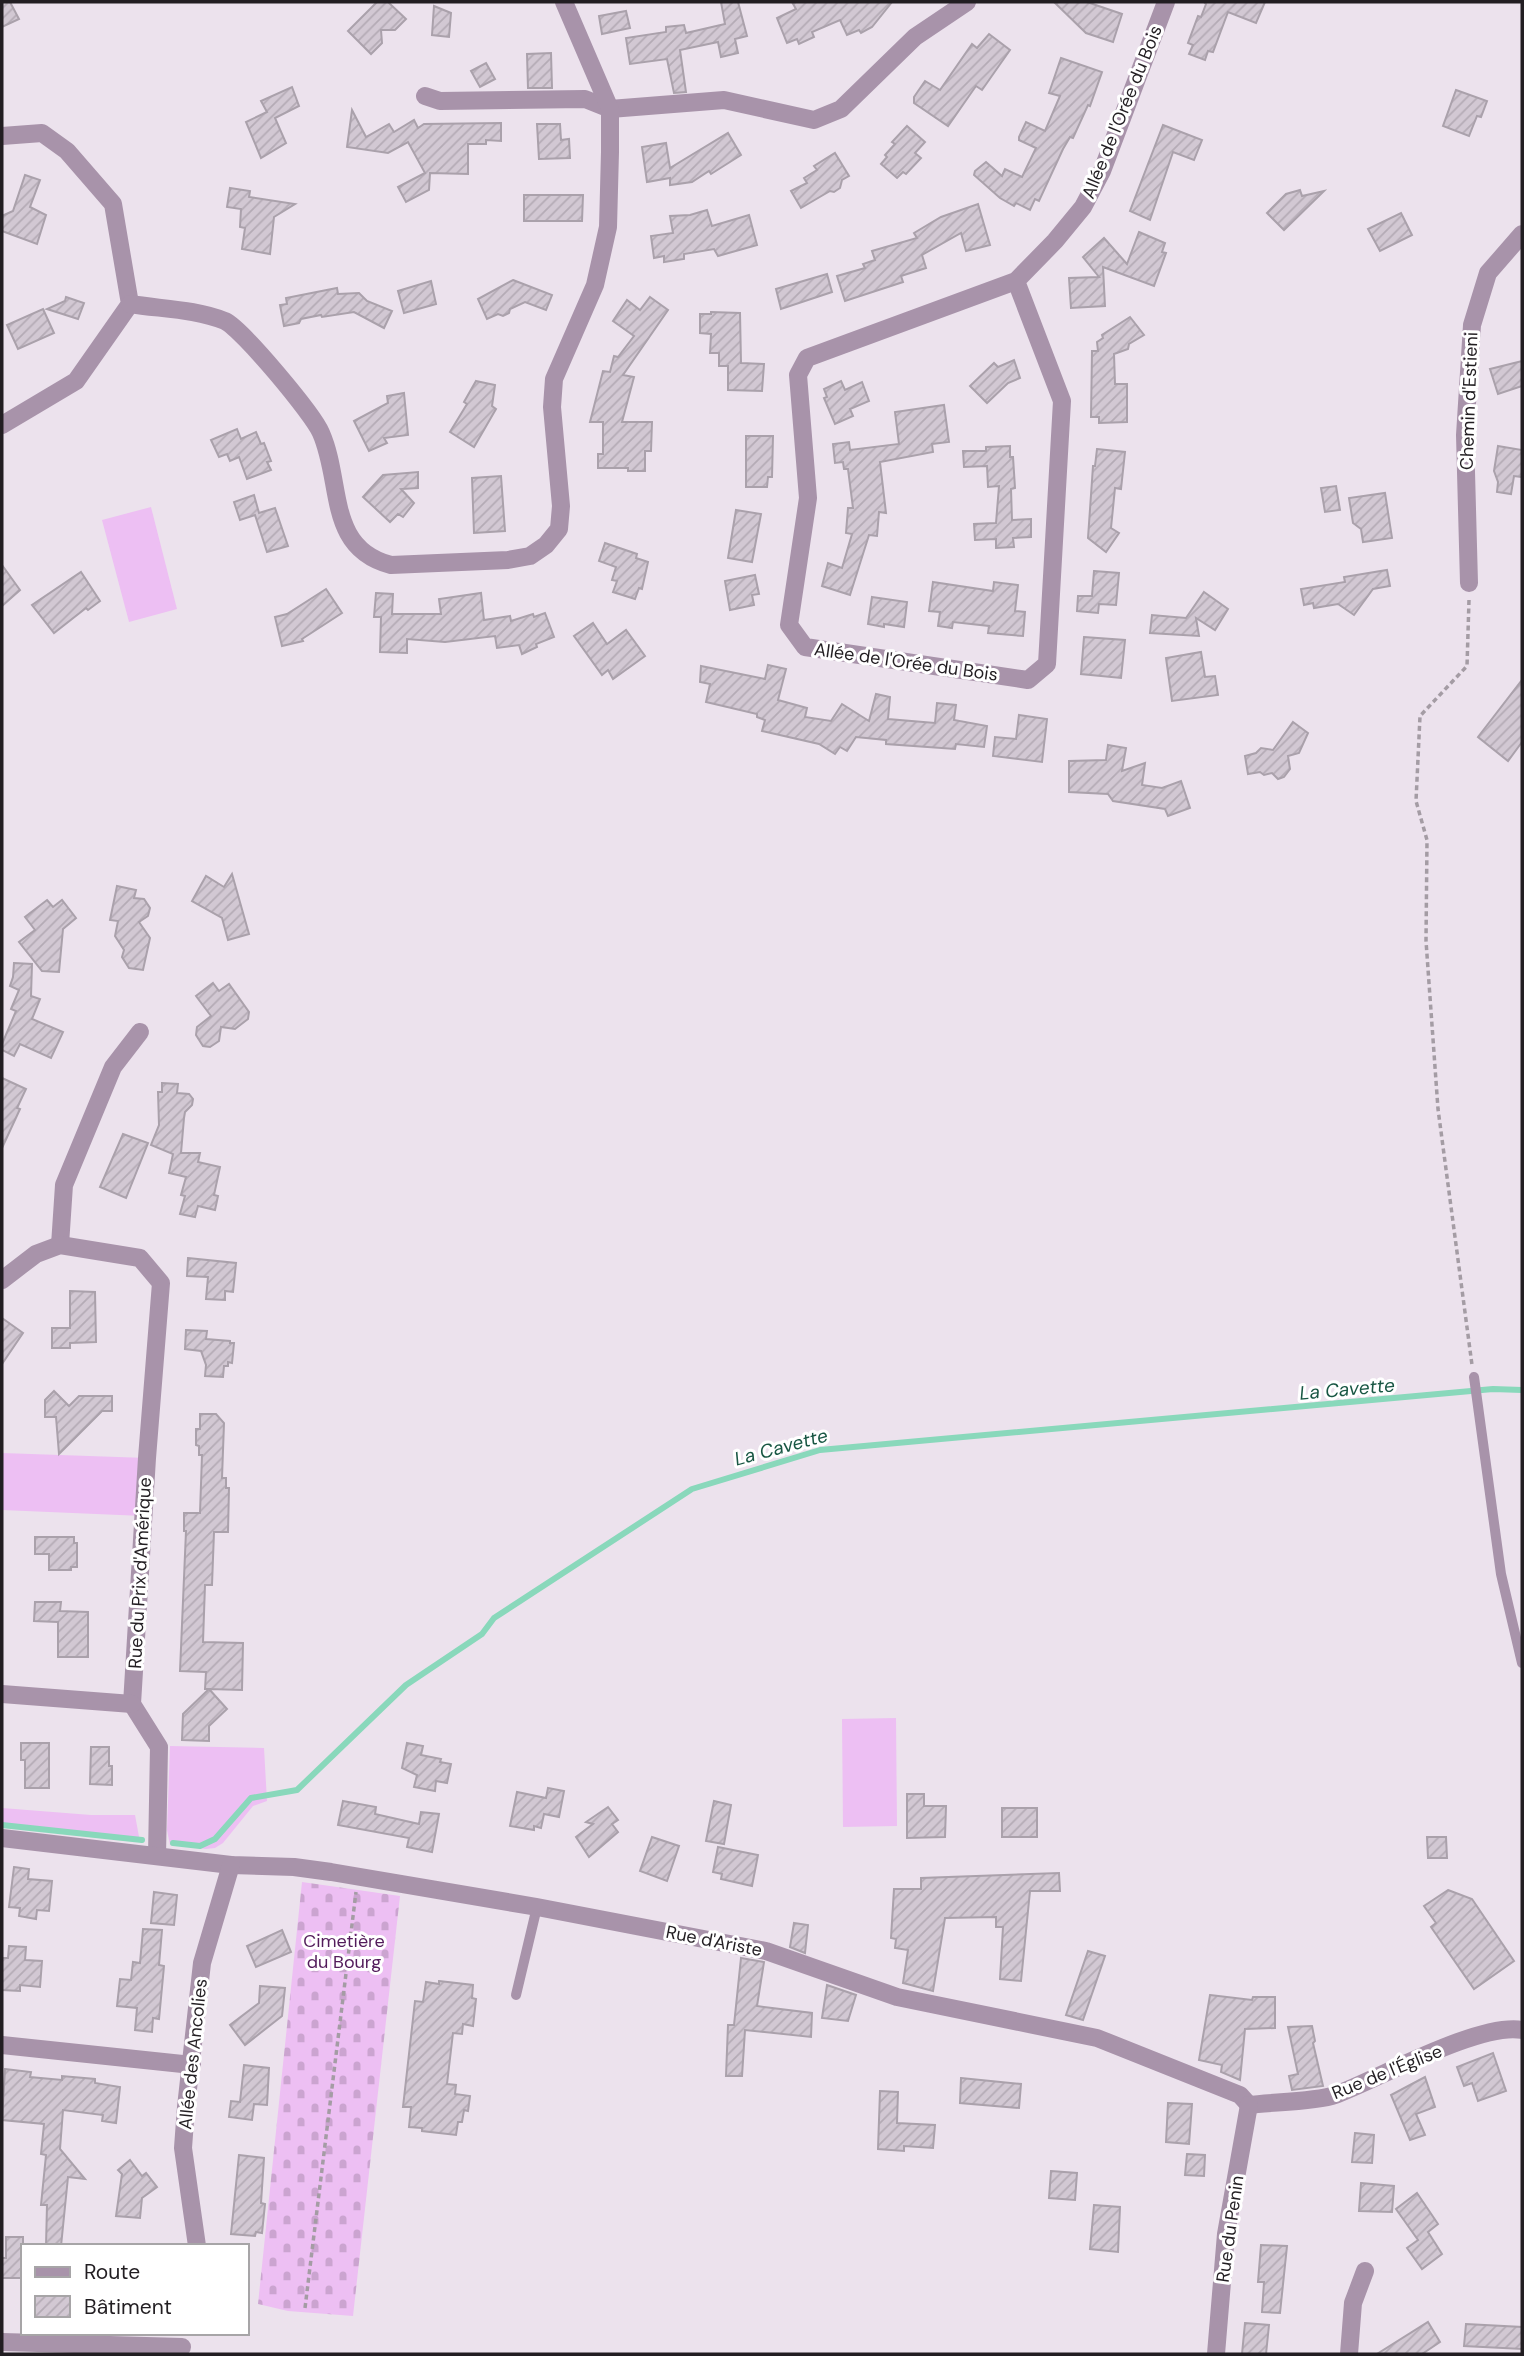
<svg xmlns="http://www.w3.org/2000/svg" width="1524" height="2356" font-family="'DM Sans',sans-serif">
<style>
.grass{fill:#edbff3}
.cemetery{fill:url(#cemetery-stones)}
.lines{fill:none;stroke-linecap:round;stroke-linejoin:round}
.stream{stroke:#89d8bb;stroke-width:6}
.building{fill:url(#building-hatch);stroke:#aaa1ab;stroke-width:2}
.path{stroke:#a49ca4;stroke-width:3.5;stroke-dasharray:5 3.5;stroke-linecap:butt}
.service{stroke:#a893aa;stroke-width:10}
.minor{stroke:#a893aa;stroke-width:18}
.labels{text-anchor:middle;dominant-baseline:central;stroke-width:6;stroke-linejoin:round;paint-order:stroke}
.street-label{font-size:18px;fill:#221e22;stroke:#fff}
.park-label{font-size:18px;fill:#531c5b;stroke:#fff}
.water-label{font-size:19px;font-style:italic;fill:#195744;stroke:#fff}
</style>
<defs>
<pattern id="cemetery-stones" width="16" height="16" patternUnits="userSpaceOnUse" patternTransform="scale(1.75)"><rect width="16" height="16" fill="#edbff3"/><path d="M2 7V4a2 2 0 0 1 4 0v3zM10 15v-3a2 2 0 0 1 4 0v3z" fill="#cba4d0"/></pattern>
<pattern id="building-hatch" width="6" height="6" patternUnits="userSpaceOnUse" patternTransform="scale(1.75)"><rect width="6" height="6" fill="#d2c8d3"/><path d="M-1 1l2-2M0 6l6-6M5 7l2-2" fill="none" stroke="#b4abb5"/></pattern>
</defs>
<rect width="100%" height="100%" fill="#ece2ed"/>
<g class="grass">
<path d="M151,507L177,609L129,622L102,520Z"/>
<path d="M2,1453L147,1458L143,1516L2,1510Z"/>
<path d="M896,1718L897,1826L843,1827L842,1719Z"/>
<path d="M170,1746L264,1748L267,1801L253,1806L223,1843L215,1848L206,1849L170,1845L167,1830Z"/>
<path d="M2,1808L91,1815H135L140,1842L2,1826Z"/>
</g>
<path class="cemetery" d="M302,1882L400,1896L353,2316L288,2311L258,2304Z"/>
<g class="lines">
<g class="stream">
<path d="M2,1825L142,1840"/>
<path d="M173,1843L200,1846L215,1839L251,1798L297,1790L406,1685L482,1634L494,1618L692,1489L820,1450L1493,1389L1522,1390"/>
</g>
</g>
<g class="building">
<path d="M2,2H10L19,19L2,27Z"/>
<path d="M377,2H388L406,19L395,30H381L382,43L371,54L348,31Z"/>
<path d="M721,2H738L747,36L735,39L738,53L721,57L718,42L680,50L686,92L674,93L667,59L630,64L626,38L666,32V27L684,25L686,33L725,24Z"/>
<path d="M792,2H892L872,27L861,33L859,30L847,35L840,20L812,32L814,37L799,44L797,39L787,43L777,18L796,9Z"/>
<path d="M1054,2H1087L1122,14L1113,42L1086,33Z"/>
<path d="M1204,2H1265L1256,23L1228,12L1213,52L1208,51L1205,60L1189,54L1193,45L1188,43L1198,16L1201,17L1206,4Z"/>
<path d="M434,6L451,13L449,37L432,35Z"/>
<path d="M626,11L630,28L602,34L599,16Z"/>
<path d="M989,34L1010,50L982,90L976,86L948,126L914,103V97L925,81L940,90L972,44L977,48Z"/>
<path d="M551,53L552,88H528L527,54Z"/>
<path d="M1061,58L1102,72L1090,106L1088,105L1073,138L1070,137L1063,149L1039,201L1035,199L1030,210L1016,203L1014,206L1000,198L974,175L975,171L986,162L1002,176L1005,169L1022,177L1036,148L1019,140V137L1026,122L1045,131L1060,96L1049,93Z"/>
<path d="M486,63L495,79L480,87L471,71Z"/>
<path d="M292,87L299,106L275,118L286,143L261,158L246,122L267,112L261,101Z"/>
<path d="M1456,90L1487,101L1481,117L1477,116L1469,136L1443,126Z"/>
<path d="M352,110L366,137L389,124L394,132L414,120L418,128L424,124L501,123V141L486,140V144H468V174L430,173L429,190L406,202L398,187L425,173L408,142L388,153L347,147Z"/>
<path d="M537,124H560L561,140L569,139L570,158L539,159Z"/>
<path d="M1163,125L1202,140L1194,160L1173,152L1150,220L1130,211Z"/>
<path d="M907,126L925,142L915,153L921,158L906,174L903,172L897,178L881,164L887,157L885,155L895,144L892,142Z"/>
<path d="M728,133L741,155L711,174L709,171L692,182L670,185V178L647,182L642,147L666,143L670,168Z"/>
<path d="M835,153L849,176L842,180L840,188L834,192L830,191L801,208L791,191L807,183L804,178L817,170L814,166Z"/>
<path d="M25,175L40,180L30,207L46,215L37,244L2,231V216L13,211Z"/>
<path d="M230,188L250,191L249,197L295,204L274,217L270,254L242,249L245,228L240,227L241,209L227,207Z"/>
<path d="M1300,190L1302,196L1324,191L1284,230L1267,213L1286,194Z"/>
<path d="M524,195H583L582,221H524Z"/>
<path d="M978,204L990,245L966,251L961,233L922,255L926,268L901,276L903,282L845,301L837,276L865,268L863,264L875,260L872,251L917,238L914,233L941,217Z"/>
<path d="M707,210L712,226L749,215L757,245L718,256L714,249L684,254V259L664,262V256L654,258L651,236L673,233L670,216L690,215Z"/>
<path d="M1401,213L1412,235L1380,251L1368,229Z"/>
<path d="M1139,232L1165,243L1162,252L1166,253L1154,286L1103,267L1105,306L1071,308L1069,278L1099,277L1083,257L1104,238L1127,264Z"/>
<path d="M827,274L832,292L781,309L776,289Z"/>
<path d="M513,280L552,295L546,310L525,302L510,309L509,313L503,316L498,314L487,319L478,299Z"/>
<path d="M431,281L436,304L404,313L398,291Z"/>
<path d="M337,288L338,294L359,293L367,301L392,311L384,328L354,312L322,317L321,315L301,319L299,323L284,326L280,305L287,304L286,298Z"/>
<path d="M66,297L84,303L78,319L47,309L65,301Z"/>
<path d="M650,297L668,310L623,375L634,377L622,422H652L651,451H645V471H628V468H598V454H603V422H590L603,371L610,372L614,356L618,357L634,336L613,321L627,300L640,310Z"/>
<path d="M43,309L54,333L18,349L7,325Z"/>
<path d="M711,312L740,313L741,363L764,364L762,391L728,390V366H719V353H710L711,334L700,333V314H711Z"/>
<path d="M1130,317L1144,335L1129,344L1128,349L1114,354L1115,384H1127V422L1099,423V417H1091L1092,351H1098L1097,342L1103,338L1102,335Z"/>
<path d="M1014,360L1020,378L1008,383L987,403L970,386L994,363L998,367Z"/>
<path d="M1522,361V386L1498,394L1490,369Z"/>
<path d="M476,381L495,385L492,406L496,409L474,447L450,432L467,404L464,402Z"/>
<path d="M841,381L845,390L862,382L869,401L850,409L853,416L835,424L824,398L827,397L824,389Z"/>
<path d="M404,393L408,435L384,438L387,443L369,451L354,421L388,403L387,396Z"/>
<path d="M944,405L949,442L932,444L933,452L880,462L886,513L879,512L877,536L869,535L850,595L822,586L828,563L842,568L852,534L846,533L848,508H853L848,469H844L843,462L835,463L833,444L849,442L850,450L899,444L895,412Z"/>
<path d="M237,429L241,439L256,432L261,444L264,443L271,461L267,462L271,470L247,479L239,457L230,461L227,454L219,457L211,440Z"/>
<path d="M746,436H773L772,477H768L767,487H746Z"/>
<path d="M1010,446V457H1013L1015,488L1011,489L1012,520L1031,519V537L1013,538L1014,547L996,548V539L975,540L974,524L996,523L999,486L988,487L987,466L964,467L963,451H986V447Z"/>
<path d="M1498,446L1522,450V477L1514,476L1511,494L1497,492L1498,482L1494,471Z"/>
<path d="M1097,449L1125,452L1121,489L1115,488L1111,528L1119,533L1106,552L1088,538L1093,466H1095Z"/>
<path d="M418,472V488L401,489L414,503L403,517L398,514L390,522L363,497L383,475Z"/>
<path d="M501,476L505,531L474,533L472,478Z"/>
<path d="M1336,486L1340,510L1325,512L1321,488Z"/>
<path d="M1385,493L1392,538L1363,542L1361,529L1353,523L1349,498Z"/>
<path d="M254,495L259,513L275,508L288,546L267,552L255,515L240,520L234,502Z"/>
<path d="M736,510L761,514L752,562L728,558Z"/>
<path d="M605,543L637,554L636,558L648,562L642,589L639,588L635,599L613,592L617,581L612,580L616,567L599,561Z"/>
<path d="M2,565L20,590L2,606Z"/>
<path d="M1387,570L1390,586L1373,589L1354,615L1338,604L1314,608L1313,603L1304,605L1301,589L1345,582L1344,577Z"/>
<path d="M1094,571L1119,573L1116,605L1099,604L1098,613L1077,611L1078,596H1092Z"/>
<path d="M81,572L100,601L88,610L86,608L54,633L32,605Z"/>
<path d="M755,575L759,594L752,595L754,605L730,610L725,581Z"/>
<path d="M933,582L993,591L994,582L1018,585L1015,611L1025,612L1023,636L988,633L989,626L953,622L952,628L938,626L940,612L929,611Z"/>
<path d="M326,589L342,613L302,639L303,641L282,646L275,617L287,614Z"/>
<path d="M1204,592L1228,609L1215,630L1196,618L1199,636L1150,633L1152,615L1186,618Z"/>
<path d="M376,593L393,594L392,614H441L439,599L481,593L484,620L510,616L511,621L533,614L534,617L545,613L554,637L536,644L537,647L522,654L519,645L497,648L495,636L445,642L407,639V653L380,652L381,617H374Z"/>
<path d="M872,597L907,602L904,627L884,624V627L868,624Z"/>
<path d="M593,623L607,644L626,630L645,656L613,679L608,670L602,675L574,636Z"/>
<path d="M1084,637L1125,640L1121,678L1081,674Z"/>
<path d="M1201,652L1205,677L1215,676L1218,695L1172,701L1166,658Z"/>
<path d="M768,665L786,669L778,700L807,708L805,717L831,721L842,704L869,721L876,694L890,697L888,719L935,723L937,703L956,705L954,720L987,726L984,747L956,744L955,749L886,744V740L856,737L847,751L840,747L835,754L819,744L762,731L765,720L757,717V714L706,702L710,684L700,682L701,666L765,679Z"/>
<path d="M1522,680V742L1508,761L1478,737Z"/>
<path d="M1019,715L1047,719L1042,762L993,756L995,737L1016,739Z"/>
<path d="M1293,722L1308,733L1299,753L1288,756L1290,769L1284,777L1278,779L1272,773L1264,775L1260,772L1248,774L1245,756L1256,753L1261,748L1273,750Z"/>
<path d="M1108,745L1126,748L1122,771L1145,763L1142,785L1162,788L1181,781L1190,808L1168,816L1165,809L1113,801L1108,794L1069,792V761L1106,760Z"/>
<path d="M232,874L249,934L228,940L222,918L192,901L206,876L224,887Z"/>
<path d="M117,886L136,890L134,898L144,899L150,908L148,916L139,922L150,938L143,970L129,968L122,957L124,950L115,936L118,921L110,920Z"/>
<path d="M47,900L53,907L62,900L76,918L63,929L59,972L42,971L19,942L35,930L25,917Z"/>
<path d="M14,963L32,964L31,996L40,999L32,1019L63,1032L51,1058L20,1044L14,1056L2,1050V1044L16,1011L11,1009L19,990L10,986L13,977Z"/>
<path d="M213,983L219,991L229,984L249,1012L248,1019L235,1029L221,1027L219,1041L210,1047L203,1046L196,1035L197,1027L211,1016L196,996Z"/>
<path d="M2,1078L26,1089L17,1108L20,1109L2,1148Z"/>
<path d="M162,1083L178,1084L177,1093L189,1094L193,1099L192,1105L185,1112L184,1118L181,1153H200L198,1162L220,1167L214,1195L218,1196L215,1210L198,1206L195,1217L180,1214L185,1196L181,1195L186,1177L169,1173L173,1154L151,1145L159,1125L158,1092H162Z"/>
<path d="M123,1134L148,1143L126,1198L100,1187Z"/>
<path d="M188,1258L236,1263L233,1292L225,1291V1300L206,1299L208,1277L187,1276Z"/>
<path d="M70,1291L95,1292L96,1342L70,1343V1348H52V1328H70Z"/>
<path d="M2,1318L23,1333L2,1364Z"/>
<path d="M186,1330L207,1331L206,1339L230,1341V1343H234L232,1363L228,1362V1366H224L223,1377L205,1376L206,1365L201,1351L185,1349Z"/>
<path d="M54,1391L69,1406L79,1396H112V1411H102L59,1454L56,1417H45V1400Z"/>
<path d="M200,1414H216L224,1423L222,1478H226V1488H229L228,1532H214L212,1585H205L203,1642L243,1643L242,1690L209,1689L227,1709L209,1726V1741L182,1740L183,1714L209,1689H205L206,1672L180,1671L186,1531H184V1513H200L202,1455H199V1446L196,1445V1429H200Z"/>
<path d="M35,1537H74V1543H77V1567H71V1570H49V1554H35Z"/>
<path d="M35,1602H61L60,1611L88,1612V1657H58V1622L34,1621Z"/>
<path d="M21,1743H49V1788H25V1760H21Z"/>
<path d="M407,1743L423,1746L421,1755L441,1759L440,1762L451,1764L447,1783L436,1781L435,1791L414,1787L417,1775L402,1768Z"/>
<path d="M91,1747H109V1766H112V1785L90,1784Z"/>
<path d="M548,1788L564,1791L559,1817L544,1814L541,1828L534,1826V1830L510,1826L517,1792L546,1798Z"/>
<path d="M907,1794H924V1806H946L945,1837L907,1838Z"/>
<path d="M343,1801L376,1807L375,1814L419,1824L421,1812L439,1814L432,1852L407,1847L409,1838L338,1825Z"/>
<path d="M714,1801L731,1805L724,1844L706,1841Z"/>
<path d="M608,1807L618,1820L612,1824L618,1832L589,1857L576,1837L593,1824L586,1822Z"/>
<rect x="1002" y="1808" width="35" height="29"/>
<path d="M652,1837L679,1846L667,1881L640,1871Z"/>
<path d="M1427,1837H1446L1447,1858H1428Z"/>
<path d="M718,1847L758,1855L752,1886L721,1879L722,1874L713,1872Z"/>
<path d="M14,1867L29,1869L28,1879L52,1881L49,1911L37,1910L36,1919L19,1916L20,1908L9,1907Z"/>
<path d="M1059,1873L1060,1891H1030L1021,1981L1000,1979L1003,1927H996V1917L945,1918L933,1991L903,1983L908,1950L895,1948L896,1939L891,1938L894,1889H921V1878Z"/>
<path d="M1448,1890L1472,1899L1514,1961L1474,1989L1431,1927L1436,1923L1424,1906Z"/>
<path d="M154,1892L177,1895L174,1925L151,1923Z"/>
<path d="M794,1923L808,1925L805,1953L790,1947Z"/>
<path d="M143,1929L162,1930L159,1965L164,1966L159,2019L153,2018L152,2032L135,2030L137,2008L117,2006L120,1979L131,1980L133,1962L140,1963Z"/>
<path d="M282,1930L291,1952L256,1967L247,1946Z"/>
<path d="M9,1946L26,1947L25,1960L42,1961L40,1987L20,1985V1991L2,1990V1958H8Z"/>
<path d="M1088,1951L1105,1956L1083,2020L1066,2015Z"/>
<path d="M741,1958L764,1962L757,2006L812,2013L811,2037L745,2030L742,2076H726L728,2025H734Z"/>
<path d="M439,1981L473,1985L472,1998L476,1999L473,2026L463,2024L462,2034L453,2033L447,2084L456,2085L455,2094L470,2096L468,2111L464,2110L462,2122H458L456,2135L422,2131V2128L409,2127L411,2107H403L415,2001L423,2002L426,1982L439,1984Z"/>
<path d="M827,1985L856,1995L848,2021L822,2018Z"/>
<path d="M260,1986L285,1988L282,2016L245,2045L230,2025L259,2003Z"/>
<path d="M1210,1995L1252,2000L1253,1997H1275V2028L1245,2029L1240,2080L1221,2072L1222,2065L1199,2060Z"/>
<path d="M1312,2026L1315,2041L1313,2043L1323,2086L1292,2090L1289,2076L1298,2074L1288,2027Z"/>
<path d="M1493,2053L1506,2091L1478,2101L1472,2083L1464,2086L1457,2067Z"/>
<path d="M244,2065L269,2068L267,2105L254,2104L252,2120L229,2117L231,2101L240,2102Z"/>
<path d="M5,2069L31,2072L30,2077L62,2080V2076L95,2079V2083L120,2087L116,2123L102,2121L103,2115L63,2110L60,2149L85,2179L68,2177L61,2246H46L47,2205H41L46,2155L41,2154L44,2124L2,2120Z"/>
<path d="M1425,2077L1435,2107L1416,2114L1425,2135L1410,2140L1391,2095Z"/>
<path d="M961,2078L1021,2084L1019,2108L960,2103Z"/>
<path d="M880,2091L898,2092L897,2123L935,2125L933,2148L904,2146V2151L878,2149Z"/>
<path d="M1168,2103L1192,2104L1189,2144L1166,2142Z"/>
<path d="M1355,2133L1374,2135L1372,2163L1352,2162Z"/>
<path d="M1187,2154L1205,2155L1204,2176L1185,2175Z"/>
<path d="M239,2155L264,2158L261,2203L265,2204L262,2233L256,2232L255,2236L231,2234Z"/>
<path d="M130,2160L142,2176L146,2173L157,2187L142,2198L140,2218L116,2216L122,2174L118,2170Z"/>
<path d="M1051,2171L1077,2173L1075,2200L1049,2198Z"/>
<path d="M1361,2183L1394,2186L1392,2212L1359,2211Z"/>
<path d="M1417,2193L1438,2224L1428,2232L1442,2254L1422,2269L1407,2248L1418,2240L1396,2209Z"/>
<path d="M1094,2205L1120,2207L1118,2252L1090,2249Z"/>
<path d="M6,2237H23V2275L21,2278H2V2258H6Z"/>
<path d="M1261,2245L1287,2246L1280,2313L1262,2312L1264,2282H1258Z"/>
<path d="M1428,2322L1440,2342L1422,2354H1377Z"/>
<path d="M1245,2323L1269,2325L1266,2354H1242Z"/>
<path d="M1466,2324L1522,2327V2349L1464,2346Z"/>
</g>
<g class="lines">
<g class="path">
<path d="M1469,600L1467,666L1420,716L1416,801L1427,840L1426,941L1438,1109L1472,1365"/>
<path d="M305,2308L356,1892"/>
</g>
<g class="service">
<path d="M1474,1377L1501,1574L1522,1663"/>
<path d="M516,1995L537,1907"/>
</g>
<g class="minor">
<path d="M425,96L440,101L585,99L610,109L724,100L814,120L841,109L915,37L967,2"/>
<path d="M2,136L42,133L67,151L113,204L130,304L76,381L2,425"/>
<path d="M1016,281L1062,401L1047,664L1028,680L805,647L789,625L808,498L798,375L807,358L1016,281L1055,241L1083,207L1102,171L1166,2"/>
<path d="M130,304C161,309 196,309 225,321C242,329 313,414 321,433C343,483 326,548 391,565L508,560L530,556L546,545L559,529L561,506L552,407L554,379L595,285L608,227L610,152V109L564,2"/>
<path d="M1469,583L1465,435L1472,325L1488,273L1522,234"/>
<path d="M60,1245L64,1185L113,1067L140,1032"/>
<path d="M2,1280L36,1254L60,1245L140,1258L161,1283L147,1458L132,1704L159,1747L157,1856"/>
<path d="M2,1694L132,1704"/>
<path d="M2,1838L231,1865L294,1867L331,1872L537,1907L766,1951L897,1997L1097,2038L1240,2095L1249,2105"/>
<path d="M2,2045L192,2065"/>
<path d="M1249,2105C1271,2102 1315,2102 1335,2095C1378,2079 1480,2022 1522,2030"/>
<path d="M197,2246L183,2148L186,2107L202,1963L231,1865"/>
<path d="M2,2342L182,2347"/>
<path d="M1216,2354L1226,2234L1249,2105"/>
<path d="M1349,2354L1353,2303L1365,2271"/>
</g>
</g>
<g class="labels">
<g class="street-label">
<text transform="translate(1122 112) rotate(-68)">Allée de l'Orée du Bois</text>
<text transform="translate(1469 401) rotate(-88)">Chemin d'Estieni</text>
<text transform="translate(906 662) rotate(8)">Allée de l'Orée du Bois</text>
<text transform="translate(140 1573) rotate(-87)">Rue du Prix d'Amérique</text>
<text transform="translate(714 1941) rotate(11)">Rue d'Ariste</text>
<text transform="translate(193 2054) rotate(-84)">Allée des Ancolies</text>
<text transform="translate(1387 2072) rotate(-22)">Rue de l'Église</text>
<text transform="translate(1230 2229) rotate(-82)">Rue du Penin</text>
</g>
<g class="park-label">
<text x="344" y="1941">Cimetière<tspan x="344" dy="21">du Bourg</tspan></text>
</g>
<g class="water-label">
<text transform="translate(1347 1389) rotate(-5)">La Cavette</text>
<text transform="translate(781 1447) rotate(-15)">La Cavette</text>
</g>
</g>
<rect width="1524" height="2356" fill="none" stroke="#221e22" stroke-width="7"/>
<rect x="21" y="2244" width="228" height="91" fill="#ffffff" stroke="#a7a5a7" stroke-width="2"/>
<rect x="35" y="2267" width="35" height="10" fill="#a893aa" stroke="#a7a5a7" stroke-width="2"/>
<text x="84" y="2279" font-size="21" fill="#221e22">Route</text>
<rect x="35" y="2296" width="35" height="21" fill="url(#building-hatch)" stroke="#a7a5a7" stroke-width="2"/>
<text x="84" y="2314" font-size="21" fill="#221e22">Bâtiment</text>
</svg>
